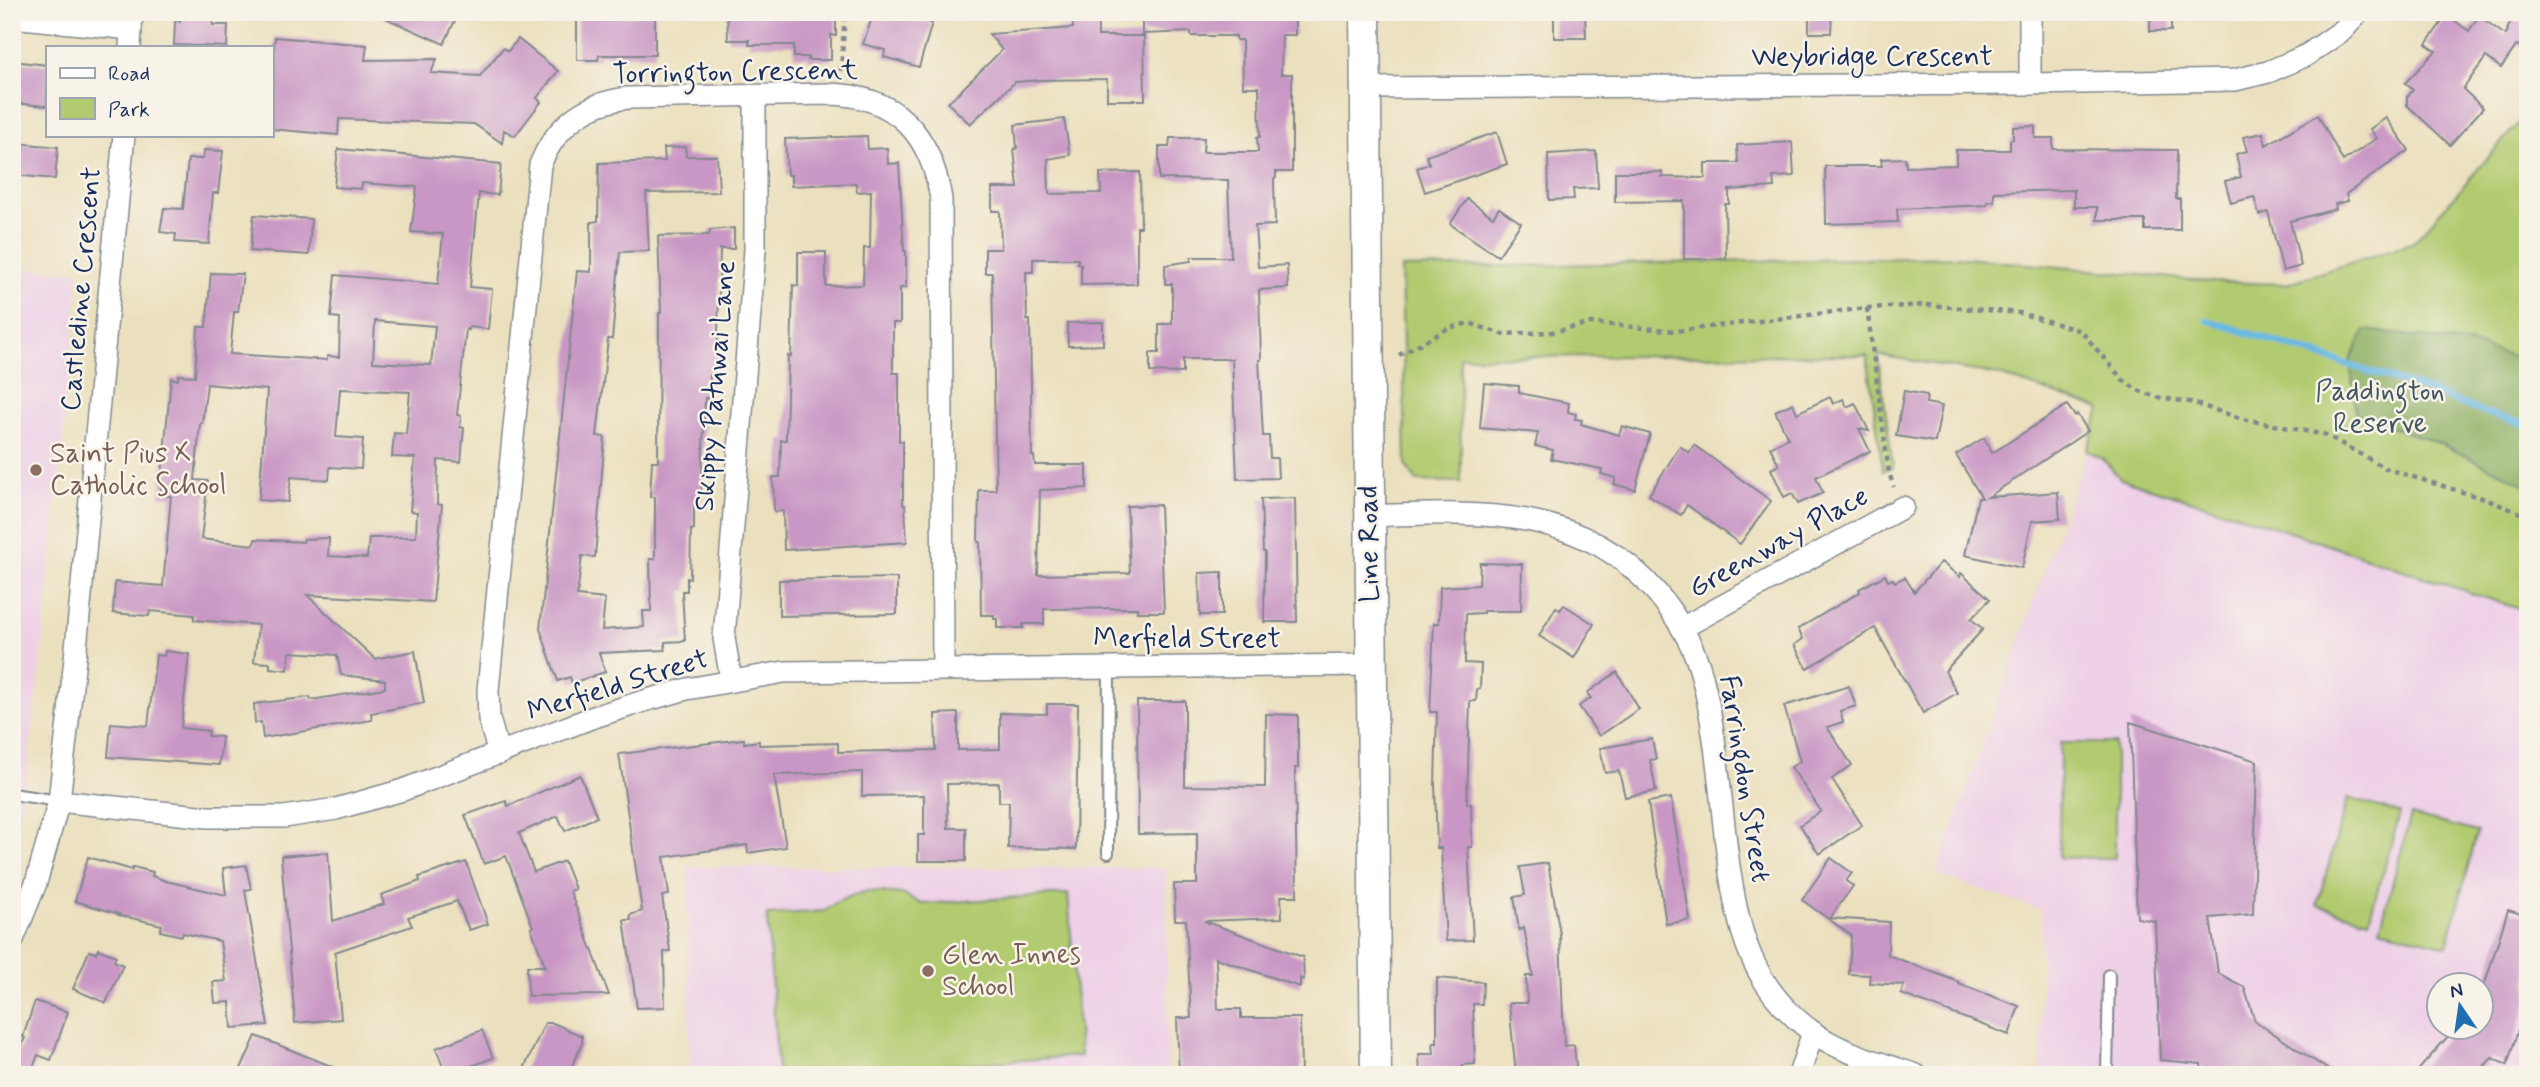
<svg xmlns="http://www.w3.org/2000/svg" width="2540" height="1087" font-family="Mynerve,sans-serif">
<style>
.built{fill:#eed0e7;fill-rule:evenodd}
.green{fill:#b2cb70;stroke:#667d67;stroke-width:2}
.forest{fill:#8daf62;stroke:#546f60;stroke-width:2}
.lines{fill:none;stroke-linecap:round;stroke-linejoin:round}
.stream{stroke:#69b9e4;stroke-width:7}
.building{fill:#c997c5;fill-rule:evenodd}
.lane-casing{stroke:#83888e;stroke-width:14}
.street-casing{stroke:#83888e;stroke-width:24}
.secondary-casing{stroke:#83888e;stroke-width:33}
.path{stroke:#83888e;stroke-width:4.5;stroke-dasharray:5 5;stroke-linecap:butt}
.lane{stroke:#fff;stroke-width:10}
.street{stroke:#fff;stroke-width:21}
.secondary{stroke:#fff;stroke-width:30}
.education-dot{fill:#8d6e63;stroke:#f7f3e8;stroke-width:2.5}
.labels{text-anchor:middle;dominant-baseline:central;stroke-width:5;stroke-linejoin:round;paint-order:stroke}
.street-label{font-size:28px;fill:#1b2f5e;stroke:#f7f3e8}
.park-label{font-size:28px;fill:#415662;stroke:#f7f3e8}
.education-label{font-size:28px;fill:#785e54;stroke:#f7f3e8;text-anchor:start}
</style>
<rect width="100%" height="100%" fill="#f7f3e8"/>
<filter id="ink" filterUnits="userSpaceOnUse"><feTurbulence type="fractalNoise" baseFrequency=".0143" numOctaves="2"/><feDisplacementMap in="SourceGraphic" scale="14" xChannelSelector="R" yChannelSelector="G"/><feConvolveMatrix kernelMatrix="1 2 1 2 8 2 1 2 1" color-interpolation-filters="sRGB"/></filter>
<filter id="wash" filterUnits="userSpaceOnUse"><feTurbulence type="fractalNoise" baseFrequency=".00686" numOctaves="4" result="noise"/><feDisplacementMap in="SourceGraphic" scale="28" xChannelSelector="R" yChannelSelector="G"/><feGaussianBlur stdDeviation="1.57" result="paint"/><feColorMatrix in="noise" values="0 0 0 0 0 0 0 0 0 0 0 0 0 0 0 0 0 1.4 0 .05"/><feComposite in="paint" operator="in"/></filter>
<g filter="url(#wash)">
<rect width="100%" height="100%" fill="#ebe0be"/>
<g class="built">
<path d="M12,268L79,272L40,667L24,794L12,846Z"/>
<path d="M2087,451L2102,458L2121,479L2242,516L2528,612V1075H2041V910L1936,874ZM2438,986H2480V1028H2438Z"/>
<path d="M687,867L1166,868L1168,1075H690Z"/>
</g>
<g class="green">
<path d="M2528,112V612L2242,516L2121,479L2102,458L2087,451L2100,409L1999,375L1878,355L1893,468L1883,471L1867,355L1460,357L1461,482L1417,481L1406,466L1401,268L1956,257L2214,282L2286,284L2414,242Z"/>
<path d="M2060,743H2115V858H2059Z"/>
<path d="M2348,798L2400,813L2369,920L2317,905Z"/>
<path d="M2411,815L2477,832L2447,946L2380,929Z"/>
<path d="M868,891L902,894L922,904L1068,894L1080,1056L809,1075H778L767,915L825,911L835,903L851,896Z"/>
</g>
<path class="forest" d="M2365,330L2473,344L2528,361V486L2441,444L2356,415L2350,361Z"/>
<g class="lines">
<path class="stream" d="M2207,320L2427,390L2480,411L2528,425"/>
</g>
<g id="blocks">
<g class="building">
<path d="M180,12H214L213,25H228L227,47L174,45L175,21L180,22Z"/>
<path d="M372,12H459L444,44Z"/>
<path d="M727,12H836V36L831,35V60H808V57H794V45H749V40H728Z"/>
<path d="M874,12H894L932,23L919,67L884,57L885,50L863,44Z"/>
<path d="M1142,12H1295V35H1282L1281,74H1292V172H1276V178L1274,179L1275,225L1255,226L1258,267L1287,265L1288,288L1259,290L1261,360H1259L1263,436H1269L1270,458H1277L1278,478L1237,479L1232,359H1183V373L1150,372V353H1159V324H1172V284H1165V265L1191,261V257H1231L1228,180L1159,179V147H1169L1170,138H1204L1203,152H1258L1257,137H1260L1259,87H1243L1242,40H1236V36H1191V32L1142,34Z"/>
<path d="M1554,12H1585L1586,38H1554Z"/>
<path d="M1809,12H1832L1831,33H1809Z"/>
<rect x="2150" y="12" width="21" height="19"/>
<path d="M577,13H600V16L655,14V55H599L598,60H577Z"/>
<path d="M1072,13H1098V36H1144L1145,100H1107V79L1040,80L1015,82L970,124L948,103L1002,50L989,34L1073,28Z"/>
<path d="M2447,15L2469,31L2479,16L2505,35L2512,18L2528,25V49L2517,45L2501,68L2486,57L2463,89L2483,108L2450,145L2407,105V97L2413,90L2405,83L2436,51L2426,44Z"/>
<path d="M275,37L367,45L365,60L437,59L431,73L480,76L503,48L508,51L518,39L558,71L537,98L541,102L515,136L504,130L502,143L474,124L339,119L338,135L271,129V76Z"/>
<path d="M12,61L47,65V106L12,103Z"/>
<path d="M2318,115L2343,161L2377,138L2370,129L2386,118L2409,150L2346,194L2348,201L2335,204L2336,209L2290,221L2301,266L2283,271L2268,212L2259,215L2254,197L2231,203L2225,181L2241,177L2236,154L2247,151L2243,137L2263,133L2266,145Z"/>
<path d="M1064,119L1070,155L1048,159L1049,194L1101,193L1100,173L1140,172L1141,227H1137V284L1081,285V264H1078V259H1033V272H1026L1027,320H1030L1032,456H1034L1035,465H1087V488L1040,490L1038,575L1130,573L1127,506L1160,505L1164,612H1137V608L1044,609V624H1023V628H997V619H994V615H981L980,542H978L979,490H996L992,273H985V249H1001L1000,211H992V188H1018L1014,149L1017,148L1015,125Z"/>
<path d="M2035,126V138H2053V149L2177,150L2176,199H2180V230H2145V220H2097V207H2074V190L1994,192V201L1987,202V205L1897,209L1898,222L1826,224L1825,166H1882L1881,159L1905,158L1906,167L1956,165V150H2010V140L2013,139V127Z"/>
<path d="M1497,132L1507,164L1425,192L1417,168L1429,164L1426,156Z"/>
<path d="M867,136L868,149L887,148L888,164L899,163L904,251H906V288H900V323H893V373H899V441H903V505H905L907,542L784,550L783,511L774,512L773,477H780L781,440H786L788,356L791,357L793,285L798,286V252H826V286L863,285L864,248H870L871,191L857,192L856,183L791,186V175H787L785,139Z"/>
<path d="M1792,142L1794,176L1773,177L1774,187L1729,190V204H1725L1726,259H1684V201L1615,202V172H1662V177L1705,178V163H1738L1737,145Z"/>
<path d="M17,143L58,147L55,179L14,175Z"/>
<path d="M685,147L686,156H717L719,192L646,193L649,251L620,252L612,339H608L597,436L605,437L595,557L582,556L577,596L605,599L602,630L644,627L643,611H651L650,559H655V497H650L652,461H658L659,313H661L658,236L709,235L710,230L734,228V249H720L717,376H710V398H705L701,499H694V529L691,530L690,578H687V591H682L685,641L665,642V650L599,653L605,672L572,683L570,677L558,681L540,629L577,271L591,272V222L598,221L599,163L665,161L664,148Z"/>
<path d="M338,149L501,164L498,195L479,193L470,287L492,289L488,329L469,327V330L466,329L457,415L461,416L460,427L464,428L461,462L438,460L437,504L442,505L433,602L307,595L375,659L415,651L424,703L371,713L372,720L263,738L261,722L255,723L254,704L310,697L311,700L385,688V680L341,675L337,655L290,652L288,670L270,668V663L254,662L258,625L194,620V615L150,611L149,616L113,613L115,582L163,586L171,496H160L171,378L178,380V375L195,376L198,327H206L211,273L243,274L238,312H234L230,354L327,360V356L339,357L340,318L331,317L335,275L438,284L443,234L411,232L417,187L362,183L361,189L334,187ZM375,321L435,326L431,365L373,362ZM207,384L267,390L259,500L288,502L291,477L329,480L330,467L361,469L363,439L336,437L340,389L410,392L406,434L394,433L392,457L415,458L410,511L417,512L416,537L369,538L367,558L328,556L329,538L304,539L303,542L255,539L254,545L201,539L208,481L195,480L200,423H202Z"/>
<path d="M204,150L223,151L218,193H213L209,244L175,242L176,234L160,232L164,208L183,209L188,159H203Z"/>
<path d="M1596,151L1598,188L1573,189L1574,199L1549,200L1548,154Z"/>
<path d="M1467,199L1493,217L1499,208L1521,223L1498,256L1450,224Z"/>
<path d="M254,215L311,219L309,255L250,251Z"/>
<path d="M1103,322V345L1068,346L1067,323Z"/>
<path d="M1484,383L1519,386V393L1569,403L1568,412L1576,414L1575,419L1582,420L1581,424L1619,435L1622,426L1650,434L1635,490L1614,484L1616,478L1601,474L1602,469L1551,459L1553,450L1535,446L1538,433L1480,428Z"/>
<path d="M1904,391L1927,395L1926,403L1942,406L1935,442L1896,436Z"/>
<path d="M1830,397L1833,404L1843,399L1847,407L1855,403L1869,431L1859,429L1870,451L1816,477L1823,493L1798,504L1792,493L1784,497L1771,469L1779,465L1770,447L1788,438L1775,411L1793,403L1797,413Z"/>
<path d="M2067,405L2075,416L2077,414L2088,431L1988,497L2058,492L2060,519L2032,521L2022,568L1965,555L1978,498H1982L1956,455L1984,438L1992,453Z"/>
<path d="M1694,445L1771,501L1740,544L1687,505L1681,515L1649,495L1680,446L1689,453Z"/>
<path d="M1295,498L1297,622H1264L1265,552H1263L1261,499Z"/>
<path d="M1941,562L1960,577L1961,573L1990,599L1971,619L1983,629L1945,671L1957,693L1923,713L1875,628L1807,668L1794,645L1803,639L1798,629L1860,592L1859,589L1885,575L1888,581L1893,579L1895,582L1905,577L1914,592Z"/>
<path d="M1480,563L1522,564L1521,611H1483V613L1466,614L1465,663L1481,664L1480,689H1477L1476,701H1470L1467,804H1471L1472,847H1468L1473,940L1446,941L1441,848H1437L1435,785L1437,712H1430L1434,623H1439L1440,587L1479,585Z"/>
<path d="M1222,572V615H1200L1199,573Z"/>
<path d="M897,578V614L779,616V580Z"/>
<path d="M1564,605L1594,624L1574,658L1539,636L1556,607L1560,610Z"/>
<path d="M165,651L189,654L181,728L209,731L208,736L222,737L219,765L108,757L111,723L148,726L156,655L164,656Z"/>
<path d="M1617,672L1639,709L1599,736L1579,706L1591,698L1587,693Z"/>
<path d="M1849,686L1856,706L1840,711L1843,722L1827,727L1852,765L1832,779L1862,825L1819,854L1800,825L1821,811L1791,767L1800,761L1784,706Z"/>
<path d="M1137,701H1185V786L1265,787L1266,714L1298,715V768H1295L1297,896H1281L1282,918L1204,921L1303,957L1304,980L1300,978V987L1216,958L1218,1009H1241V1018H1300L1301,1075H1179L1177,1018H1191L1186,920H1175L1174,884H1197V833L1138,834Z"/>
<path d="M1047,704H1078L1076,849L1008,848L1009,802H999V783L947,784L948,828H966V861H918V835H924V795L862,796V772L774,775L786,847L748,853L747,845L664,857L669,895L662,896L670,951L664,952L665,1007L637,1008L624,920H631L630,915L642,911L619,754L744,739V743L759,741V745L838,743V752L936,750L935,714L958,713V750L1000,749V713L1047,714Z"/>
<path d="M2130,722L2257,761L2253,914L2210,918L2218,973L2244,987L2255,1021L2336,1075H2202L2201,1064L2160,1060L2155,921L2137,918Z"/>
<path d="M1652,739L1656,759L1650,760L1656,791L1625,797L1619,771L1605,773L1600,748Z"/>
<path d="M580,775L597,817L565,831L558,816L519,833L534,872L564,861L575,889L570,891L609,995L528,996L527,966H545L531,928L533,927L506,856L484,864L465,815L506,801L508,806Z"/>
<path d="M1671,798L1690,920L1666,924L1648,802Z"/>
<path d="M328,852L333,921L384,904L381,895L420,881L419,877L466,862L488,924L469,930L457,901L408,917L412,926L335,952L341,1019L295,1023L281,856Z"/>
<path d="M88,857L132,870L133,867L153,872L152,876L166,881L226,895L223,868L246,865L251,889L245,890L268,1025L232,1028L230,1002L215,1003L213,982L226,981L220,941L183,933L182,936L160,931L162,925L118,915L119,914L75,901Z"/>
<path d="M1831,858L1852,873L1846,881L1853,886L1830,918L1889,922L1888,955L1959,982V984L2019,1006L2009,1035L1901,994L1904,985L1869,983L1870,975L1849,974L1851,935L1802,900Z"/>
<path d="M1548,863L1560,934L1564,1046L1574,1045L1577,1075H1516L1509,1003H1527L1526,976H1533L1524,928L1519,930L1514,897L1525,895L1520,867Z"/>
<path d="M2508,910L2528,916V999L2507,1065L2492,1058L2476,1075H2414L2456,1027H2481V996Z"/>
<path d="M98,949L116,956L114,961L123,965L106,1003L73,989L89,951L96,953Z"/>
<path d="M1437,978L1483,982L1482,1004H1473L1475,1064L1463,1065L1464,1075H1420L1419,1054H1434L1433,1043H1437Z"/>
<path d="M35,1001L68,1012L51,1060L38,1055L30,1075H12V1064L25,1038L23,1037Z"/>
<path d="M545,1023H553L582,1036V1044L568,1075H521Z"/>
<path d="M482,1030L493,1058L466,1068L469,1075H446L436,1048Z"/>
<path d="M256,1036L351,1074V1075H238Z"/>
</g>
</g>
</g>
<g filter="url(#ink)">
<use href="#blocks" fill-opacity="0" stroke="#83888e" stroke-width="2"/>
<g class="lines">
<defs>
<g id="lane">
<path d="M12,794L59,801"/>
<path d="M1108,853L1109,667"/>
<path d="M2107,1075L2109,975"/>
</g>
<g id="street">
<path d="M2030,12V84"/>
<path d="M12,17L131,29"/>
<path d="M130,47L132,12"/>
<path d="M1365,88L2030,84L2235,80L2268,72L2307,55L2343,30L2359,12"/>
<path d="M1369,516C1475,512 1582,504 1657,593C1678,618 1694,645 1702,676C1717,735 1720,799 1728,859C1738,931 1751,988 1814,1033C1844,1054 1882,1063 1916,1075"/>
<path d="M1682,628L1903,507"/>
<path d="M731,680L724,638L755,250V96"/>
<path d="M499,754L489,719L488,690L540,165C556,125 585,103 628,98L828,94C897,95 931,135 941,199L943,669"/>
<path d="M59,801L208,817H284L336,809L403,790L591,718L644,701L687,689L784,672L1373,665"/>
<path d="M12,942L36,883L59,801L75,659L124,135"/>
<path d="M1799,1075L1813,1032"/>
</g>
<path id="secondary" d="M1365,12L1376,1075"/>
</defs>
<use href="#lane" class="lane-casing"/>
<use href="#street" class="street-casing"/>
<use href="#secondary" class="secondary-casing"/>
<g class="path">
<path d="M841,71L845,12"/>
<path d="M1867,308L1889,473L1894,487"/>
<path d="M1399,355L1449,328L1469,323L1502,334L1553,332L1591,323L1676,331L1867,308L1927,305L2020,313L2081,331L2122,379L2137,390L2160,398L2190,402L2243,419L2326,435L2387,469L2482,498L2528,516"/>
</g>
<use href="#lane" class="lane"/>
<use href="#street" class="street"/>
<use href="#secondary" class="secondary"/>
</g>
</g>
<g class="education-dot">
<circle cx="36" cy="470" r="7"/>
<circle cx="928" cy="971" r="7"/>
</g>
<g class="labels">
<g class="street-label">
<text x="1872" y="57">Weybridge Crescent</text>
<text transform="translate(735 73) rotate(-1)">Torrington Crescent</text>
<text transform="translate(82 289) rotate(-85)">Castledine Crescent</text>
<text transform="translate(716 386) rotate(-85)">Skippy Patuwai Lane</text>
<text transform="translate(1779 543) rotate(-29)">Greenway Place</text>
<text transform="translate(1370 544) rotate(-91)">Line Road</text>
<text x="1187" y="639">Merfield Street</text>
<text transform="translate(618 686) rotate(-17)">Merfield Street</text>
<text transform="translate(1744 779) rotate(81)">Farringdon Street</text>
</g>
<g class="park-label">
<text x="2380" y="392">Paddington<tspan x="2380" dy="32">Reserve</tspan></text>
</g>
<g class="education-label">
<text x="50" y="454">Saint Pius X<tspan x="50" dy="32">Catholic School</tspan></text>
<text x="942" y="955">Glen Innes<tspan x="942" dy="32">School</tspan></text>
</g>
</g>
<rect width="2540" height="1087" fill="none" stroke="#f7f3e8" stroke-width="42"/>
<rect x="46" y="46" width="228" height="91" fill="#f7f3e8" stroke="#9fa5b1" stroke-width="2"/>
<rect x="60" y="68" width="35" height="10" fill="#ffffff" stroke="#9fa5b1" stroke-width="2"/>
<text x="108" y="80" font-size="21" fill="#1b2f5e">Road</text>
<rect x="60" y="98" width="35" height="21" fill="#b2cb70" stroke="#9fa5b1" stroke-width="2"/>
<text x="108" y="116" font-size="21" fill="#1b2f5e">Park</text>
<g transform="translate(2460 1006) rotate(347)"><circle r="33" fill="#f7f3e8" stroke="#9fa5b1" stroke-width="2"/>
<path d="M0-5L12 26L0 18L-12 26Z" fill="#1f6fb2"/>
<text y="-10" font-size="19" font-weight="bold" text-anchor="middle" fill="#1b2f5e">N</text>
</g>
</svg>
